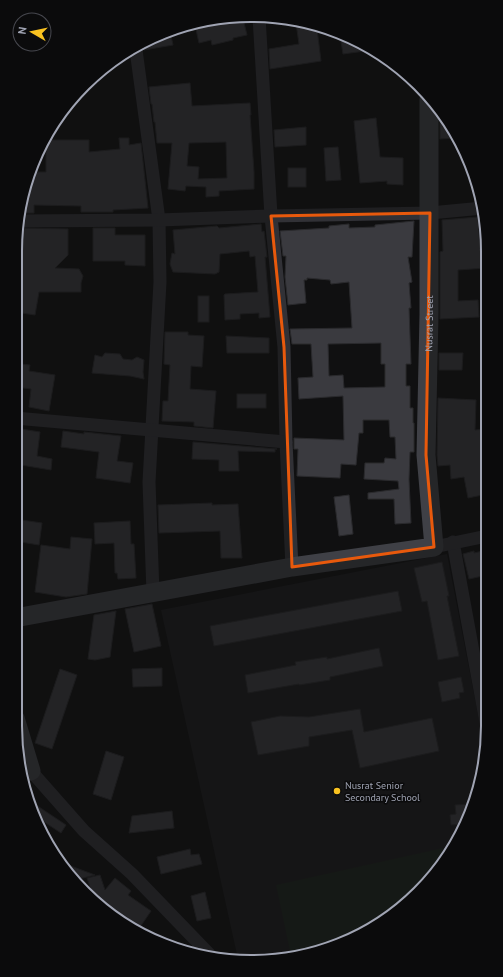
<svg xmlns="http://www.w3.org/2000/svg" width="503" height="977" font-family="'PT Sans',sans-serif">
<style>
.built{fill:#1c1c1e}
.green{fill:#1c241d}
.building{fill:#3a3a3f;stroke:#2a2a2d;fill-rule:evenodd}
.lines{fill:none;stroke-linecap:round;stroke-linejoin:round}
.street{stroke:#313136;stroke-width:13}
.secondary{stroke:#3f4046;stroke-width:19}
.marked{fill:none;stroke:#e8590c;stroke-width:3;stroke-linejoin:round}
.poi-dot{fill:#f9c220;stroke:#0b0b0c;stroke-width:1.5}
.labels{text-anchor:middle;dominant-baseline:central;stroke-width:3;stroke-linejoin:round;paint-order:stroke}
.street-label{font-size:10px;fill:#a0a4b3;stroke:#0b0b0c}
.poi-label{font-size:10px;fill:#a0a4b3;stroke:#0b0b0c;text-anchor:start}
.rim{fill:none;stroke:#a0a4b3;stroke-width:2}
</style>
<rect width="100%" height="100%" fill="#101011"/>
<path class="built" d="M447,554L485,751L464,830L408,903L342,944L267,961L238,959L161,610Z"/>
<path class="green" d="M443,848L444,855L408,903L342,944L291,956L276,885Z"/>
<g class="building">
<path d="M243,19L247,35L233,38V40L212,45L211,40L199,43L195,25Z"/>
<path d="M296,23L317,29L321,61L270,69L269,49L299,44Z"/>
<path d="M170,31L173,45L144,50L143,46Z"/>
<path d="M340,35L356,39L372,50L343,54Z"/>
<path d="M190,83L192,106L250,103L251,115H250L254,172V189L219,191V196L206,197V187L186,186L185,191L168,189L172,143H157L155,122H154L152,104H151L149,87ZM226,142L227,178L198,179L199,167L187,166L189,143Z"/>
<path d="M440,111L448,120L458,138L440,139Z"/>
<path d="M376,118L380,157L403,158V185L387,184V181L360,183L354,121Z"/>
<path d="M306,127V145L275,147L274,130Z"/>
<path d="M119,138H129V145L141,143L148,208L113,210V212H81V206L34,205V213H22L33,172H46V140H89V152L120,149Z"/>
<path d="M338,147L341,180L326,181L324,148Z"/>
<rect x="288" y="168" width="18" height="19"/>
<path d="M478,217L480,249H486V268L458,270V301L478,300L479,317L440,319V252L443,251L442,220Z"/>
<path d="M414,221L412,257H408L412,282L409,283L411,308H409L411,364H406V386H410V408H413V423H414V452H410L409,479L411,523L395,524L394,499H368V493L399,489L398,481L364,479L365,463H384L385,458L396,459L395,437H390L389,420H363V433H359L356,465L341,464L340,478L297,476L298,449H294V438L344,440L343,396L299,399L298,378L313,377L311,344H292L290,329L352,328L349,282L331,284L330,280L307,278V280H304L306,303L288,305L285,277L286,256H283L280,231L329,228V226L349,224V228L375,227V225ZM381,343V364H385V387L344,388L343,375L329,376L328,344Z"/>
<path d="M261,224L262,232L264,231L267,257H265L270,317L259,318V313L240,314V319L225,320L224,295L225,294L258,292L255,256L250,257L249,251L220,254L219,272L215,274L173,272L170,264L172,253L175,254L173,230L217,226L219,228Z"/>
<path d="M18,228L68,229V255L55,268L79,269L83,276L81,283V292H39L35,315L15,312L16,236Z"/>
<path d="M93,228H115V235H145V266L125,265V261H93Z"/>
<rect x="198" y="296" width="11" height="26"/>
<path d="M165,332H188V335L204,336L202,367L191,366L190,389L216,391L213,428L194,426V422L162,421L163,401H168L170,365L164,364Z"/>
<path d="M226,336L269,338V353H227Z"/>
<path d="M105,353L120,354L123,359L132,360L137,357L144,360L143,372L144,379L130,376L92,373L95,355L102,357Z"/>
<path d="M439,353H463L462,370H439Z"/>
<path d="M20,364L30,365L29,371L55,375L49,411L29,407L31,389L16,387Z"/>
<rect x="237" y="394" width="29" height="14"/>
<path d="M438,398L476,400L475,430L487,429V494L468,498L464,477L451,479L450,465L438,466L437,455Z"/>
<path d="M15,428L40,432L37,456L52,459L51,470L15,464Z"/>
<path d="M63,431L84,434V432L121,436L117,461L133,463L130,483L96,478L99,452L61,447Z"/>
<path d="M193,442L277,449H275V452L238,451L239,471H219V460L192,459Z"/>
<path d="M349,495L353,534L339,536L334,497Z"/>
<path d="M212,503V505L238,504L242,558H221L220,531L159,533L158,505Z"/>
<path d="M15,519L42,523L39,545L15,541Z"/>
<path d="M130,521L131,544H134L136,578L118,579L117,573H115L114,543L95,544L94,523Z"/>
<path d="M71,537L92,539L87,594L66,597L35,592L41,545L70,549Z"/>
<path d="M487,550V575L469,579L463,554L474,551V553Z"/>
<path d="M442,562L449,596H447L459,656L438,660L427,601L422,602L414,568Z"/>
<path d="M398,591L402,611L214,646L210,626Z"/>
<path d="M152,604L161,646L134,652L125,609Z"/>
<path d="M116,611L110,657L95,660L88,659L94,615Z"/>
<path d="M379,648L383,666L330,677V680L299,685V684L248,693L245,675L296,665L295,662L327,657V659Z"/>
<path d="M162,668V686L133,687L132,669Z"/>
<path d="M60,669L77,675L52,749L35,743Z"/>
<path d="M461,677L464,692L459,693L460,698L442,702L438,682Z"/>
<path d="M360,709L364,732L432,718L439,751L360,768L352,730L309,737V746L258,755L251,722L280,716L309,717Z"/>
<path d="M106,751L124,757L111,800L93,794Z"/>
<path d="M27,799L66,825L61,833L35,816Z"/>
<path d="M471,804L465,824L451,825L450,815L456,814L455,805Z"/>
<path d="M172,811L174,828L129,833L132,816Z"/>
<path d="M190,849L191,855L199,854L202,864L161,874L157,857Z"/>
<path d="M60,862L95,875L75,880L64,870Z"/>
<path d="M100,875L105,890L115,878L131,891L128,895L151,911L138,930L123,919L122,923L120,922L108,910L110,906L91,890L87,878Z"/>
<path d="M205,892L211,918L197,921L191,896Z"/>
</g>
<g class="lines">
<g class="street">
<path d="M259,17L271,216L284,347L286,442L292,567"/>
<path d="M136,50L159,220L160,282L149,482L153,593"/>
<path d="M20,221L159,220L271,216L430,213L483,208"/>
<path d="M15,418L286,442"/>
<path d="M453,542L487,728"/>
<path d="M434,547L487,536"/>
<path d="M31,771L84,831L132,874L211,956"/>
</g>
<g class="secondary">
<path id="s1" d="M15,618L292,567L434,547L426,455L429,314V99"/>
<path d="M15,718L31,771H23"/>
</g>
</g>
<path d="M0 0H503V977H0ZM430,213L426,455L434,547L292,567L284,347L271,216Z" fill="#101011" fill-opacity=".55" fill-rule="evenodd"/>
<path class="marked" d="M430,213L426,455L434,547L292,567L284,347L271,216Z"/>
<circle class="poi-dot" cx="337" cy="791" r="4"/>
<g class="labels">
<g class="street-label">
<text stroke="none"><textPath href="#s1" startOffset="649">Nusrat Street</textPath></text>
</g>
<g class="poi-label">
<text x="345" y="785">Nusrat Senior<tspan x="345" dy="12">Secondary School</tspan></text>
</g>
</g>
<path d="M0 0H503V977H0ZM251 22H252A229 229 0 0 1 481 251V726A229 229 0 0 1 252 955H251A229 229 0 0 1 22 726V251A229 229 0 0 1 251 22Z" fill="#0b0b0c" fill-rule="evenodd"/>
<path class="rim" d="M251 22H252A229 229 0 0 1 481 251V726A229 229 0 0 1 252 955H251A229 229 0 0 1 22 726V251A229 229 0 0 1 251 22Z"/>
<g transform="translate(32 32) rotate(279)"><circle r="19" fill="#0b0b0c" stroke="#47484f"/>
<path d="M0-3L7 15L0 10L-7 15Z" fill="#f9c220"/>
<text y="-6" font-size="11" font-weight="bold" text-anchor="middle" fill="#a0a4b3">N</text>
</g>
</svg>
